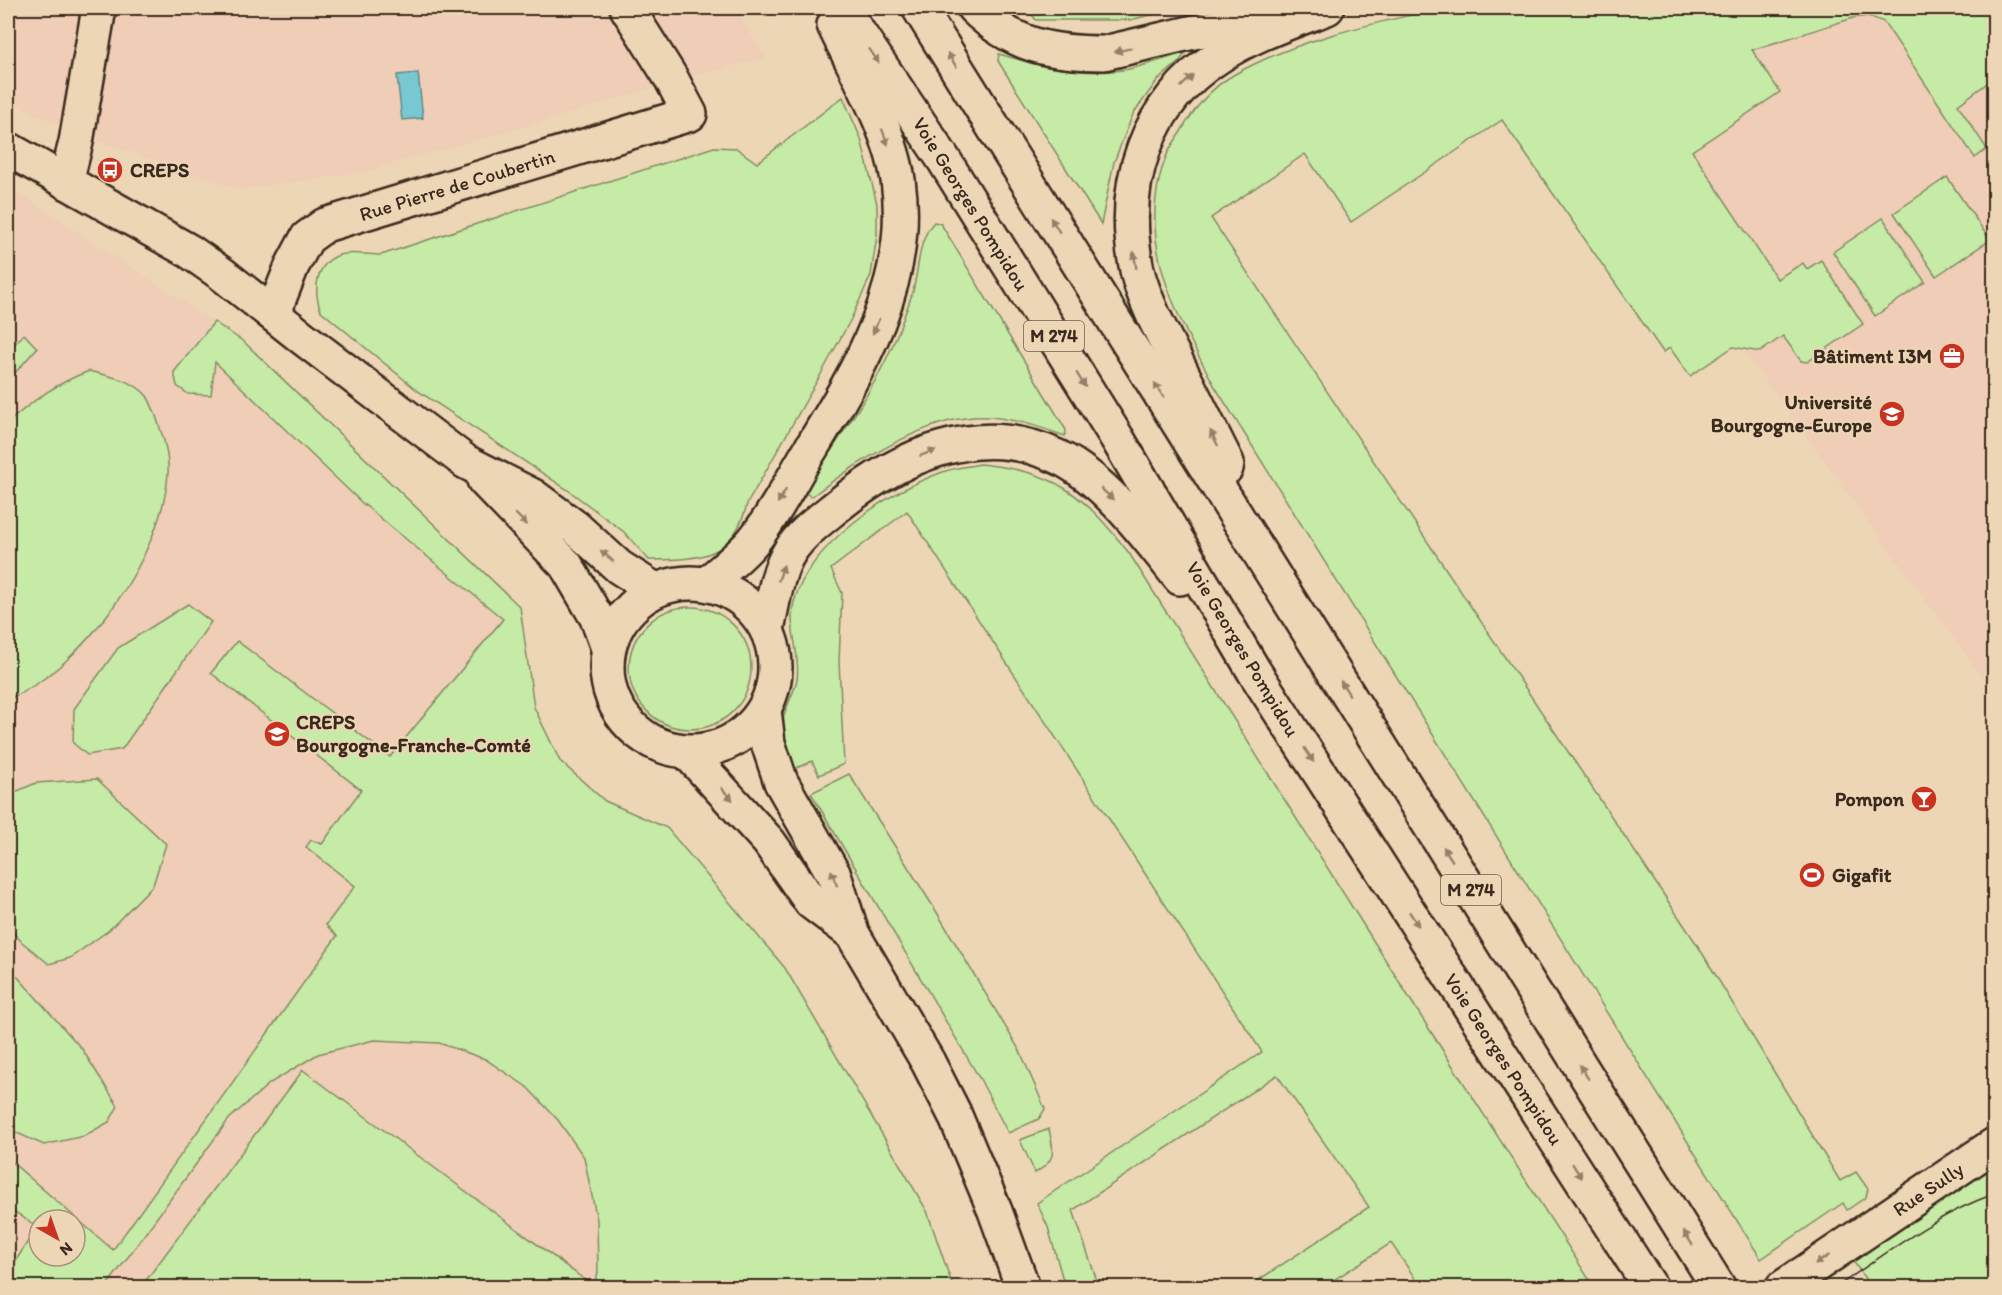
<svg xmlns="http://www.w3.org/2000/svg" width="2002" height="1295" font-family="Itim,sans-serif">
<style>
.built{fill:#efcdb6;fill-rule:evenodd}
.green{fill:#c6eba6;stroke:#808a62;stroke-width:1.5;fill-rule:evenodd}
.water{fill:#78c8d2;stroke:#60898a;stroke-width:1.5}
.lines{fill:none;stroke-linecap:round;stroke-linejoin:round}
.street-casing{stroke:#3b2a1e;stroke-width:38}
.secondary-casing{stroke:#3b2a1e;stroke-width:38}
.highway-casing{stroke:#3b2a1e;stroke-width:38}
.street{stroke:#edd6b6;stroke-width:33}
.secondary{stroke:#edd6b6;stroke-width:33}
.highway{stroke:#edd6b6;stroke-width:33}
.tram{stroke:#3b2a1e;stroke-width:1.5}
.oneway{fill:#94806a}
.labels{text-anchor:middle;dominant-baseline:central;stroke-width:4.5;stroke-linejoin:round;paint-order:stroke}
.shield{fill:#edd6b6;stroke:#705e4c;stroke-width:1.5}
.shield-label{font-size:18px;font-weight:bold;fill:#3b2a1e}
.poi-label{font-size:20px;font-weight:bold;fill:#3b2a1e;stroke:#edd6b6;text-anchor:start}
.street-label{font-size:20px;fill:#3b2a1e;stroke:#edd6b6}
</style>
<rect width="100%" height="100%" fill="#edd6b6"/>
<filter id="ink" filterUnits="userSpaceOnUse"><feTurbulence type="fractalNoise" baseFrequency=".0167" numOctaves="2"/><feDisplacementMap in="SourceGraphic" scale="12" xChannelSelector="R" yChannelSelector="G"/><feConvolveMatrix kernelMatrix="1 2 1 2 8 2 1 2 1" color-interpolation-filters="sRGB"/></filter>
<g filter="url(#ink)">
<g class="built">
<path d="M8,8H735L765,58L699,74L531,125L357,173L243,189L229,186L76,133L8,100Z"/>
<path d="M1563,8H1994V693L1586,135Z"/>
<path d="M8,186L244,342L520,607L534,707L560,761L605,801L667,828L785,968L927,1211L953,1287H8ZM39,1220H75V1256H39Z"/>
</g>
<g class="green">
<path d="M1027,8H1179L1130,20H1036Z"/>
<path d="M1443,8H1994V74L1988,78L1990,81L1958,105L1987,149L1975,158L1884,22L1868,16L1853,18L1752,50L1780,92L1692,151L1777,279L1803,263L1807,269L1821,260L1863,324L1807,362L1801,361L1783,336L1760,352L1733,347L1690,376L1670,348L1663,352L1502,120L1351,222L1305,154L1211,218L1698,946L1840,1181L1856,1172L1868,1189L1866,1197L1847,1210L1843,1203L1761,1259L1214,385C1176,314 1134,240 1166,157C1169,149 1175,141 1180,133C1194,109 1210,88 1235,74C1300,38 1371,24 1443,8Z"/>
<path d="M1185,53L1180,61L1157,81L1133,114L1114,162L1101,224L998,61L999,54C1040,66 1080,76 1123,70C1143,67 1165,58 1185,53Z"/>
<path d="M843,97L861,139L877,204V235L871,275L851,319L821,374L747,504C733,560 699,559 649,560L624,532L568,490L418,391L321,311C313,291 315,264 339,255C351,251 369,255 381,255L714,147L736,148L757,163Z"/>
<path d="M1947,177L1990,240L1936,276L1894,213Z"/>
<path d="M1883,218L1925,282L1875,316L1833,252Z"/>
<path d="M934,222L941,224L1066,430L1065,436C1040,427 1016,419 989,417C930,413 856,463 811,497L804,491C838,439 877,388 899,330C904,317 909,304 913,291C919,269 918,239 934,222Z"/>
<path d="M214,322L244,342L520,607L534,707L560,761L605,801L667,828L785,968L927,1211L953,1287H593L598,1273L597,1220L584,1157L558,1120L527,1087L485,1059L439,1043L374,1040L318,1054L270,1083L229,1119L106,1287H8V1273L37,1227L8,1207V1159L113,1250L337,936L326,925L355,886L306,847L311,840L322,844L361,790L211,673L237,641L390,757L503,619L361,502L215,362L211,395L188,394L177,386L174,372ZM39,1220H75V1256H39Z"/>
<path d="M24,334L37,348L8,381V351Z"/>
<path d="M89,371C108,376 134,380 147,396C152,404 156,416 159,425C165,441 169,457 168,474C162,556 83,669 8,699V423C33,400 57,383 89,371Z"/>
<path d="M980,464C1057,472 1082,493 1129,553L1417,1010L1594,1287H1421L1391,1243L1323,1287H1248L1369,1207L1277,1075L1073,1210L1099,1287H1065L1048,1227L1037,1203L1262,1052L907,511L831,569L842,593L839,662L844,764L819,775L812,761L790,771C788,759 780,743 781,731C781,713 794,696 797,679C801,653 787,627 794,602C810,544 886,493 940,473C952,468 967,467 980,464Z"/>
<path d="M188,604L211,622L122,749L87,755L73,743L74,709L118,648Z"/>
<circle cx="690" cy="668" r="61"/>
<path d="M849,774L936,911L1020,1051L1045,1109L1039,1119L1008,1133L980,1079L811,793Z"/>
<path d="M97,779L166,844L153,885L109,930L70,958L49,964L22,942L8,927V795L36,783Z"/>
<path d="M8,966L82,1049L118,1106L109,1122L84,1136L44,1145L8,1129Z"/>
<path d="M303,1070L585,1280L579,1287H141Z"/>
<path d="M1049,1129C1054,1152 1057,1160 1035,1173L1020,1140Z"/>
<path d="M1994,1166V1287H1861L1868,1283L1853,1261Z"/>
</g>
<path class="water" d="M418,73L423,118L402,120L397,75Z"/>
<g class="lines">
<defs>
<g id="street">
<path d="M66,182L76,142L99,8"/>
<path d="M273,314L292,266L307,238L325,225L690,114L671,78L627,8"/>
</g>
<g id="secondary">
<path d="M8,149L189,251L222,274L303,338L466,462L533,496L575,527L619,567L655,590"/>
<path d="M484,480L566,565L597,618L608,648"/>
<circle cx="691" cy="667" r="84"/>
<path d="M764,710L768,743L781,782L834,875L852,933L928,1062L954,1113L995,1211L1023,1288"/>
<path d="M687,752L769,842L811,902L852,933"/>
<path d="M1782,1288L1994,1145"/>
</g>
<g id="highway">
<path d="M842,8L944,160L1117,438L1254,671L1651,1288"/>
<path d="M919,8L1719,1288"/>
<path d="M974,8C1013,46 1051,53 1104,53L1271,14"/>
<path d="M1226,468L1227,463L1154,317C1147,301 1139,283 1136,265C1120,184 1146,103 1218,57C1251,35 1290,22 1327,8"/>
<path d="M708,583C723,569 741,556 754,540C775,514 790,483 807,455C858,371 913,283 898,180C891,130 856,72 834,25"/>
<path d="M767,629C773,604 776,573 790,551C802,533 820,520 836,507C899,456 979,419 1058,457C1105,479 1148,538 1180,578"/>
</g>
</defs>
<use href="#street" class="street-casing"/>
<use href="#secondary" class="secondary-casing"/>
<use href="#highway" class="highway-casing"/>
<use href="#street" class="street"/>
<use href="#secondary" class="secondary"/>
<use href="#highway" class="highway"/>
<path class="tram" d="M1835,1288C1887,1253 1935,1215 1994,1194"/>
</g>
<defs><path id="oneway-solid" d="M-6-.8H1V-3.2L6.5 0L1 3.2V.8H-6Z" transform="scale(1.5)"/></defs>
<g class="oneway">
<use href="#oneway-solid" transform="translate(1123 50) rotate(168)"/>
<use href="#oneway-solid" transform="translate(874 56) rotate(56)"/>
<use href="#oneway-solid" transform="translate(952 60) rotate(-122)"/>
<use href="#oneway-solid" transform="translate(1187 81) rotate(-44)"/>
<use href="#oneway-solid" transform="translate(885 137) rotate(69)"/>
<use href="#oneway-solid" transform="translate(1055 225) rotate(-122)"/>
<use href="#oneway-solid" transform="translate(1135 260) rotate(-99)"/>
<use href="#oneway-solid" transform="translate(876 326) rotate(113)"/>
<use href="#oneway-solid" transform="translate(1081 380) rotate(58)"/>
<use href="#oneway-solid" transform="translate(1159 390) rotate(-122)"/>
<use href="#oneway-solid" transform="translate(1214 438) rotate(-117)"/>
<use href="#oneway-solid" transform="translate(928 453) rotate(-20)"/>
<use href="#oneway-solid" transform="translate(1107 494) rotate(42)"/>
<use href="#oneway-solid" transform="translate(782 496) rotate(121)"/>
<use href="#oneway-solid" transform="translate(521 519) rotate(44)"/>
<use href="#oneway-solid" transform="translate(607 556) rotate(-139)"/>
<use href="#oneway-solid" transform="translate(781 573) rotate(-71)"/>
<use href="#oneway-solid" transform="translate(1345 688) rotate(-122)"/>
<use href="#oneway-solid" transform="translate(1309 755) rotate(57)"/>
<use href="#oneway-solid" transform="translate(727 794) rotate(47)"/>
<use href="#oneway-solid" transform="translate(1448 854) rotate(-122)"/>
<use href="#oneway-solid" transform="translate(834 878) rotate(-111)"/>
<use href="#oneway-solid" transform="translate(1414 919) rotate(57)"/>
<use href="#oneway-solid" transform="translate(1584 1072) rotate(-122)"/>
<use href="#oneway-solid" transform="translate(1577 1171) rotate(57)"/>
<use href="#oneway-solid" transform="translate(1688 1238) rotate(-122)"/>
<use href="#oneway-solid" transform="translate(1822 1260) rotate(146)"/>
</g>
</g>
<defs>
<symbol id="bus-disc" viewBox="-11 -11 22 22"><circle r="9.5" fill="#c8321e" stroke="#edd6b6"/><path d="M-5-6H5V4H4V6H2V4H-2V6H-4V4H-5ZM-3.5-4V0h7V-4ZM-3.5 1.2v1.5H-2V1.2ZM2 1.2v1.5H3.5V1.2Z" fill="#fff"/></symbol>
<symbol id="office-disc" viewBox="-11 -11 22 22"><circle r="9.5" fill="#c8321e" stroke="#edd6b6"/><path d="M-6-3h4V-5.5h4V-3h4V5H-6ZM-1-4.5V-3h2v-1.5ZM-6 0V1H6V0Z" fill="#fff"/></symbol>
<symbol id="university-disc" viewBox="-11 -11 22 22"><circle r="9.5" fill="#c8321e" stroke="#edd6b6"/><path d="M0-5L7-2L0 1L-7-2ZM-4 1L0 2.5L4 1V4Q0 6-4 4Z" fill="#fff"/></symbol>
<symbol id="bar-disc" viewBox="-11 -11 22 22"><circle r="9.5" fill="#c8321e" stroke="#edd6b6"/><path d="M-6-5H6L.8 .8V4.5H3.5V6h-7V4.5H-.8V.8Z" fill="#fff"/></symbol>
<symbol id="stadium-disc" viewBox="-11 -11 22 22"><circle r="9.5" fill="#c8321e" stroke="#edd6b6"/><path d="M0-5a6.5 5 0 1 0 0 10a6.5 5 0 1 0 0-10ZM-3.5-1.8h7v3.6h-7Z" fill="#fff"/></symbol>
</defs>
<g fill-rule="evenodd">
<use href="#bus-disc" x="95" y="155" width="30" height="30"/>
<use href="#office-disc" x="1937" y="341" width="30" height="30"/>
<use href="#university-disc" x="1877" y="399" width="30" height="30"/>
<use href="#university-disc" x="262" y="719" width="30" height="30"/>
<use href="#bar-disc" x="1909" y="784" width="30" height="30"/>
<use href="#stadium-disc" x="1797" y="860" width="30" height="30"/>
</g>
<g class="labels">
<g class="shield">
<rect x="1024" y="321" width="60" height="30" rx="4.5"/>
<rect x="1441" y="875" width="60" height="30" rx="4.5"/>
</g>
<g class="shield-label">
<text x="1054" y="336">M 274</text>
<text x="1471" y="890">M 274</text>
</g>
<g class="poi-label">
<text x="130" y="170">CREPS</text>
<text x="1932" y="356" text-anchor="end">Bâtiment I3M</text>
<text x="1872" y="402" text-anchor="end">Université<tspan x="1872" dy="23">Bourgogne-Europe</tspan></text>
<text x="296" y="722">CREPS<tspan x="296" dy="23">Bourgogne-Franche-Comté</tspan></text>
<text x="1904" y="799" text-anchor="end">Pompon</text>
<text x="1832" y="875">Gigafit</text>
</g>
<g class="street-label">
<text transform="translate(457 185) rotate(-17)">Rue Pierre de Coubertin</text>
<text transform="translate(971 204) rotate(58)">Voie Georges Pompidou</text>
<text transform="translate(1243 649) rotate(59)">Voie Georges Pompidou</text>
<text transform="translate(1504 1059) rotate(57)">Voie Georges Pompidou</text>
<text transform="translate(1928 1189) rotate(-34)">Rue Sully</text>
</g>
</g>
<rect width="2002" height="1295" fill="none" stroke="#edd6b6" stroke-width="30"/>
<rect x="15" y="15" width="1972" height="1265" fill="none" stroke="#3b2a1e" stroke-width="2" filter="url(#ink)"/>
<g transform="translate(57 1238) rotate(140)"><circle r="28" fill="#edd6b6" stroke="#a69179" stroke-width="1.5"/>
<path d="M0-4.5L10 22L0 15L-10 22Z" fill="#c8321e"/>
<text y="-9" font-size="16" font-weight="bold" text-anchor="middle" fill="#3b2a1e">N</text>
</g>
</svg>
